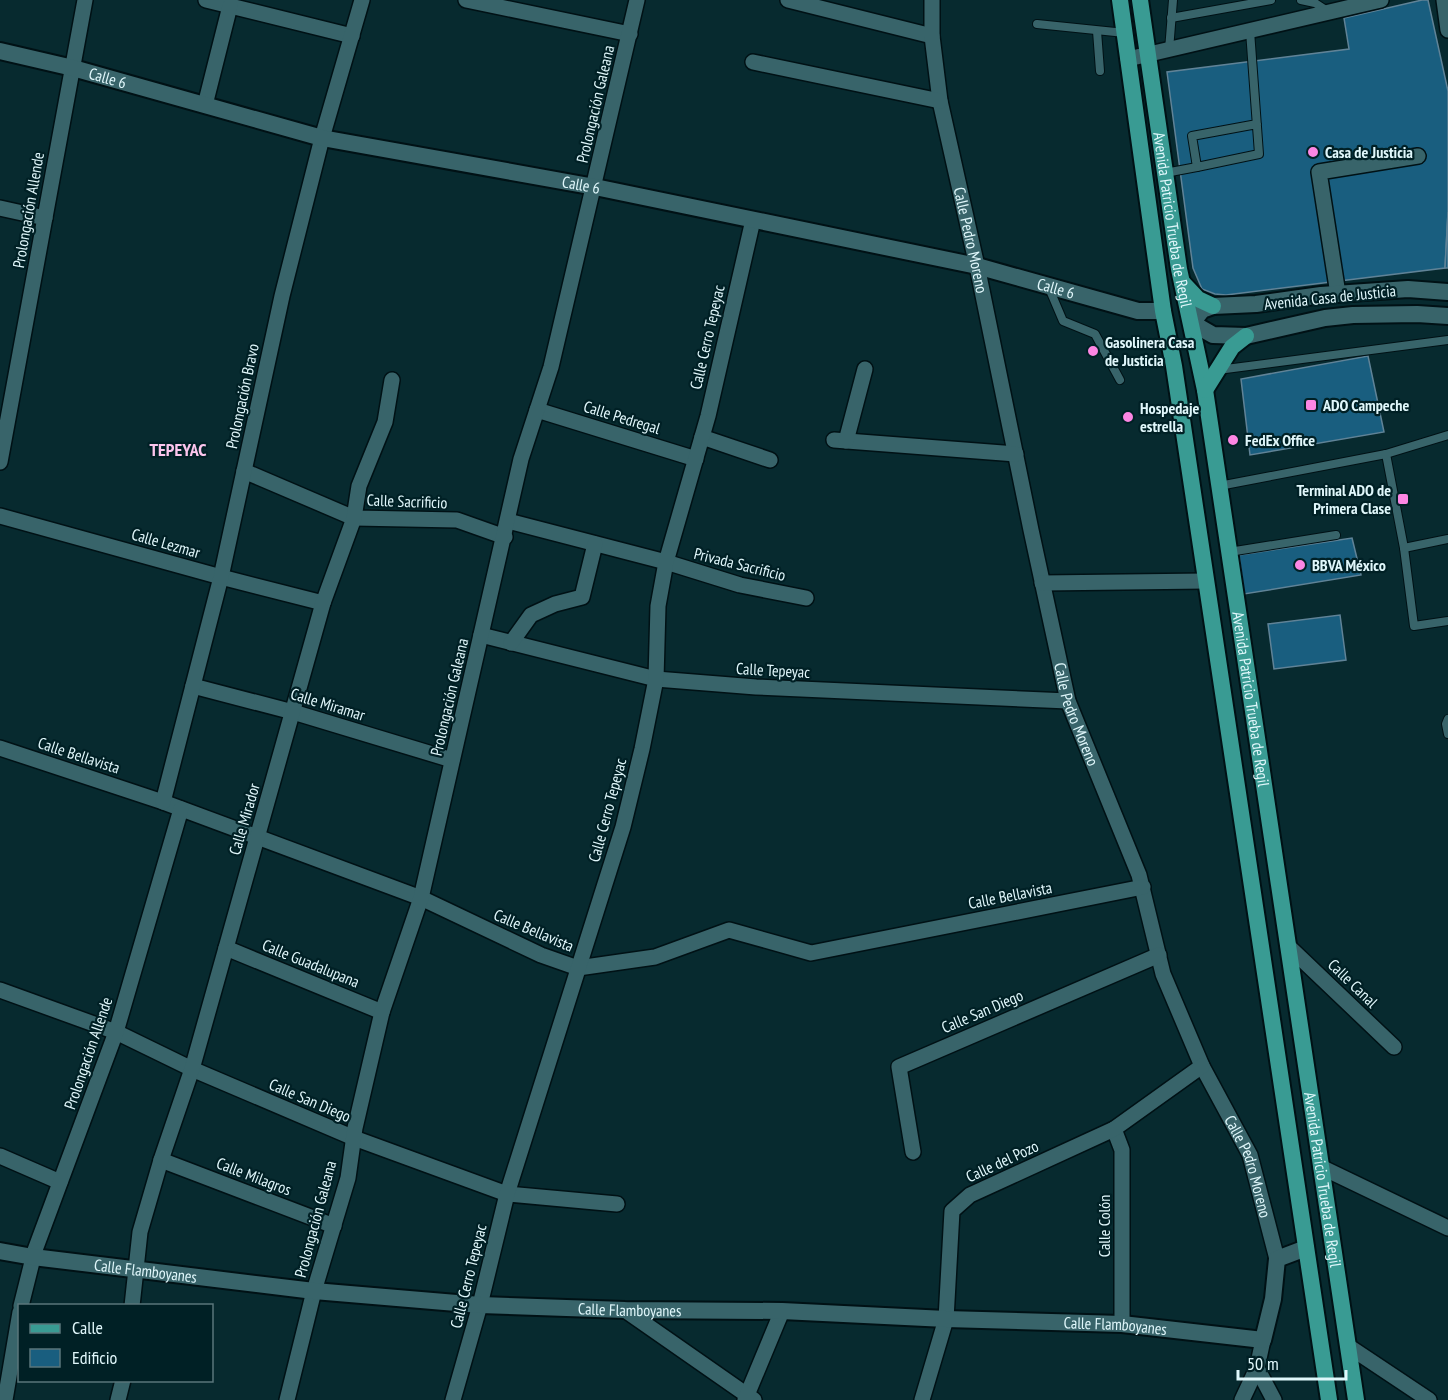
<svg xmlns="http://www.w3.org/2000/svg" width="1448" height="1400" font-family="'PT Sans Narrow',sans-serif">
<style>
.building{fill:#195e7f;stroke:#608397;stroke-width:1.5}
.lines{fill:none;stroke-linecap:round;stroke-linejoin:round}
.service-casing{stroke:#001115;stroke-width:10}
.minor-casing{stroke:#001115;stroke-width:18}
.tertiary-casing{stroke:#001115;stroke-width:20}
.primary-casing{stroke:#001115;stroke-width:20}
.service{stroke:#38646a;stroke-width:8}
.minor{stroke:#38646a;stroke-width:15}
.tertiary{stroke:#38646a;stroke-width:16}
.primary{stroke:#399b93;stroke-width:16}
.poi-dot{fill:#fc86e3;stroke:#002025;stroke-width:2}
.labels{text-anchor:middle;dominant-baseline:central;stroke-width:4.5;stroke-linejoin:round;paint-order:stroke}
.street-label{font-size:16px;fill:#e0f7fb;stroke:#002025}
.poi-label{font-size:16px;font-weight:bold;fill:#e0f7fb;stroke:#002025;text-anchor:start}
.neighbourhood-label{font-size:18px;font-weight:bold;fill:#fbc5ed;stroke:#002025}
</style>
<rect width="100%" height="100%" fill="#072a2f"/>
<g class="building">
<path d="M1422,0H1428L1448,91V212L1445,268L1226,295L1215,294L1202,289L1193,268L1167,72L1349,49L1344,18Z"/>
<path d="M1448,212V268H1445Z"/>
<path d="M1368,356L1384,432L1250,455L1241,379Z"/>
<path d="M1352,538L1361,575L1244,594L1239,555Z"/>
<path d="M1340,615L1346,660L1274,669L1268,624Z"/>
</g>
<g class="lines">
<defs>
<g id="service">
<path d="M1301,0L1315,3L1329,12"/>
<path d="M1171,18L1271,0"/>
<path d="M1037,24L1125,33"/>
<path d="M1097,31L1100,71"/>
<path d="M1250,31L1259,154L1197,167L1192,136L1257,124"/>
<path d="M1169,50L1173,0"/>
<path d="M1165,173L1197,167"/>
<path d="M1049,288L1063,321L1095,334L1120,380"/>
<path d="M1218,370L1448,340"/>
<path d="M1386,454L1404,548L1414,626L1448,621"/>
<path d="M1219,486L1386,454L1448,435"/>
<path d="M1404,548L1448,539"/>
<path d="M1229,552L1336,535"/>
<path d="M1448,719L1446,724L1448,734"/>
</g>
<g id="minor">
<path d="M206,0L352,36"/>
<path d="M466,0L630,34"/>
<path d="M788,0L932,36"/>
<path id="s1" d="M932,0V36L940,101L977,266L1031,530L1068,701L1139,875L1163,974L1202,1066L1250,1155L1277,1259"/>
<path d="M1444,0L1448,30"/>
<path d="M1128,59L1381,0"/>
<path d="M753,62L940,101"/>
<path d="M205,105L230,6"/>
<path d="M0,208L45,218"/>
<path d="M1338,294L1319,172L1418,156"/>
<path d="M537,410L696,459"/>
<path d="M702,437L770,460"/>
<path d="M834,440L1016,454"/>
<path d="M846,441L865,369"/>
<path d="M0,462L85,0"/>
<path d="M244,471L354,518L457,520L505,537"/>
<path d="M0,516L221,577L323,603"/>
<path d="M508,521L666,562L740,585L806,598"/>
<path d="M1042,583L1206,581"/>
<path d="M481,635L656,679L756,687L1068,701"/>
<path d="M511,643L531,615L555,604L582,597L595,544"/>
<path d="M193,686L293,712L452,760"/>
<path d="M0,748L163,802L421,898L541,955L578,968L655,957L729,930L811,953L1143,887"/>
<path d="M163,802L221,577L282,296L322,138L362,0"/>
<path d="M1288,946L1394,1047"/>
<path d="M226,948L382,1012"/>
<path d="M0,990L116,1032L192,1069L354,1138L507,1194L617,1204"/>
<path d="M1114,1129L1122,1150V1324"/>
<path d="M913,1152L899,1067L1159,955"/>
<path d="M0,1156L60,1182"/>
<path d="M161,1160L334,1226"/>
<path d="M1321,1167L1448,1228"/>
<path d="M21,1306L35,1250L116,1032L181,809"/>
<path d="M132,1306L140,1232L161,1160L192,1069L323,603L354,518L359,486L385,422L392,380"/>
<path d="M625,1310L754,1400"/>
<path d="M1348,1346L1429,1400"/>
<path d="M1257,1368L1274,1400"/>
<path d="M5,1400L20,1312"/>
<path d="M118,1400L123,1380"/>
<path d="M287,1400L314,1291L348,1178L355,1128L382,1012L421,898L521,459L551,367L637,0"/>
<path d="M453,1400L480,1305L507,1194L623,827L642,749L656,679L658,606L666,562L708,416L753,220"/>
<path d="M745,1400L782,1311"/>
<path d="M922,1400L946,1319L952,1211L970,1195L1114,1129L1202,1066"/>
<path d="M1242,1400L1257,1368L1263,1340"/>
</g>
<g id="tertiary">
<path id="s2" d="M0,51L73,68L322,138L595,187L977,266L1138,311H1163"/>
<path d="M1448,292L1408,289L1321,295L1256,304L1213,306L1202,310L1192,323L1213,335L1246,336L1325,318L1353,315L1417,314L1448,316"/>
<path id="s3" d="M0,1251L33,1257L314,1291L480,1305L625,1310L782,1311L946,1319L1122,1324L1263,1340L1273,1299L1277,1259L1306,1248"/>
</g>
<g id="primary">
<path d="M1120,0L1163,311L1174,366L1329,1400"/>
<path id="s4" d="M1140,0L1179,269L1205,390L1356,1400"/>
<path d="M1182,282L1198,299L1213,306"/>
<path d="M1205,390L1232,347L1246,336"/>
</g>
</defs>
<use href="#service" class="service-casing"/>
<use href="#minor" class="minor-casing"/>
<use href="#tertiary" class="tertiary-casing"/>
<use href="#primary" class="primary-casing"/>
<use href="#service" class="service"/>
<use href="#minor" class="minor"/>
<use href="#tertiary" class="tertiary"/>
<use href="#primary" class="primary"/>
</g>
<g class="poi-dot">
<circle cx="1313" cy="152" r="6"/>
<circle cx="1093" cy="351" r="6"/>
<rect x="1305" y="399" width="12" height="12" rx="3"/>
<circle cx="1128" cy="417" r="6"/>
<circle cx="1233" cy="440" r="6"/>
<rect x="1397" y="493" width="12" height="12" rx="3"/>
<circle cx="1300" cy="565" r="6"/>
</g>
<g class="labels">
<g class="street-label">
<text stroke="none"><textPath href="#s2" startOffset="111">Calle 6</textPath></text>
<text transform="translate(595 104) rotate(-77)">Prolongación Galeana</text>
<text stroke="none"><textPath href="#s2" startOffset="597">Calle 6</textPath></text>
<text transform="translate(28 210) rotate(-80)">Prolongación Allende</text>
<text stroke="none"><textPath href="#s4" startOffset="222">Avenida Patricio Trueba de Regil</textPath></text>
<text stroke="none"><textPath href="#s1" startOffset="244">Calle Pedro Moreno</textPath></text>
<text stroke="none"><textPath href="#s2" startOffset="1083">Calle 6</textPath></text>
<text transform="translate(1330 297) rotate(-6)">Avenida Casa de Justicia</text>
<text transform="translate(707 337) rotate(-77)">Calle Cerro Tepeyac</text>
<text transform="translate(242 396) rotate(-78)">Prolongación Bravo</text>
<text transform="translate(622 417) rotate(17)">Calle Pedregal</text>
<text transform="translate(407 501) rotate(2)">Calle Sacrificio</text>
<text transform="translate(166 543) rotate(16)">Calle Lezmar</text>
<text transform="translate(740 564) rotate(14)">Privada Sacrificio</text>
<text transform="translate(773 670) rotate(3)">Calle Tepeyac</text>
<text transform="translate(449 697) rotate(-77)">Prolongación Galeana</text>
<text stroke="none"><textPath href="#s4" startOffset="708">Avenida Patricio Trueba de Regil</textPath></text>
<text transform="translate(328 704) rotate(17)">Calle Miramar</text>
<text stroke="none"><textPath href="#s1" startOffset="730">Calle Pedro Moreno</textPath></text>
<text transform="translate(79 755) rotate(18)">Calle Bellavista</text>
<text transform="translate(607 810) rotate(-75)">Calle Cerro Tepeyac</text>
<text transform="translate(244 819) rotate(-74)">Calle Mirador</text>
<text transform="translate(1010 895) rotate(-11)">Calle Bellavista</text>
<text transform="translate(534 930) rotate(23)">Calle Bellavista</text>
<text transform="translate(311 963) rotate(22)">Calle Guadalupana</text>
<text transform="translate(1353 983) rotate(44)">Calle Canal</text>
<text transform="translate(982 1011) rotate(-23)">Calle San Diego</text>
<text transform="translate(88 1053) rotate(-71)">Prolongación Allende</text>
<text transform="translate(310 1100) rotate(23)">Calle San Diego</text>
<text transform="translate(1002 1161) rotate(-25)">Calle del Pozo</text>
<text stroke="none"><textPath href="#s1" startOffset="1216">Calle Pedro Moreno</textPath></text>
<text transform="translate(254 1176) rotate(21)">Calle Milagros</text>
<text stroke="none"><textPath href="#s4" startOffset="1194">Avenida Patricio Trueba de Regil</textPath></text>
<text transform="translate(315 1219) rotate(-75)">Prolongación Galeana</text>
<text transform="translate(1104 1226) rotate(-90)">Calle Colón</text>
<text stroke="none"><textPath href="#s3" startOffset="147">Calle Flamboyanes</textPath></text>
<text transform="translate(468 1276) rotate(-76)">Calle Cerro Tepeyac</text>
<text stroke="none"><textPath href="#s3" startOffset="633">Calle Flamboyanes</textPath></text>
<text stroke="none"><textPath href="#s3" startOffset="1119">Calle Flamboyanes</textPath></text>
</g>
<g class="poi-label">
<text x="1325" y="152">Casa de Justicia</text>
<text x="1105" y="342">Gasolinera Casa<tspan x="1105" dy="18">de Justicia</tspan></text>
<text x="1323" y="405">ADO Campeche</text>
<text x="1140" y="408">Hospedaje<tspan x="1140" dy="18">estrella</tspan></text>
<text x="1245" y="440">FedEx Office</text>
<text x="1391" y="490" text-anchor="end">Terminal ADO de<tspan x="1391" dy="18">Primera Clase</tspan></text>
<text x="1312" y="565">BBVA México</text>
</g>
<g class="neighbourhood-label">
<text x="178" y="449">TEPEYAC</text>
</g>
</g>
<rect x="18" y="1304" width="195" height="78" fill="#002025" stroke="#5a767b" stroke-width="1.5"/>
<rect x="30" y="1324" width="30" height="9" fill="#399b93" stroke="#5a767b" stroke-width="1.5"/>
<text x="72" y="1334" font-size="18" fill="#e0f7fb">Calle</text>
<rect x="30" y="1349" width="30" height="18" fill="#195e7f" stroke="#5a767b" stroke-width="1.5"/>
<text x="72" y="1364" font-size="18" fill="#e0f7fb">Edificio</text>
<path d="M1238 1370v9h108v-9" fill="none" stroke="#e0f7fb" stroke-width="3"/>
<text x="1247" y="1370" font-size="18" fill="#e0f7fb" stroke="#002025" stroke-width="4.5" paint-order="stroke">50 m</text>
</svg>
